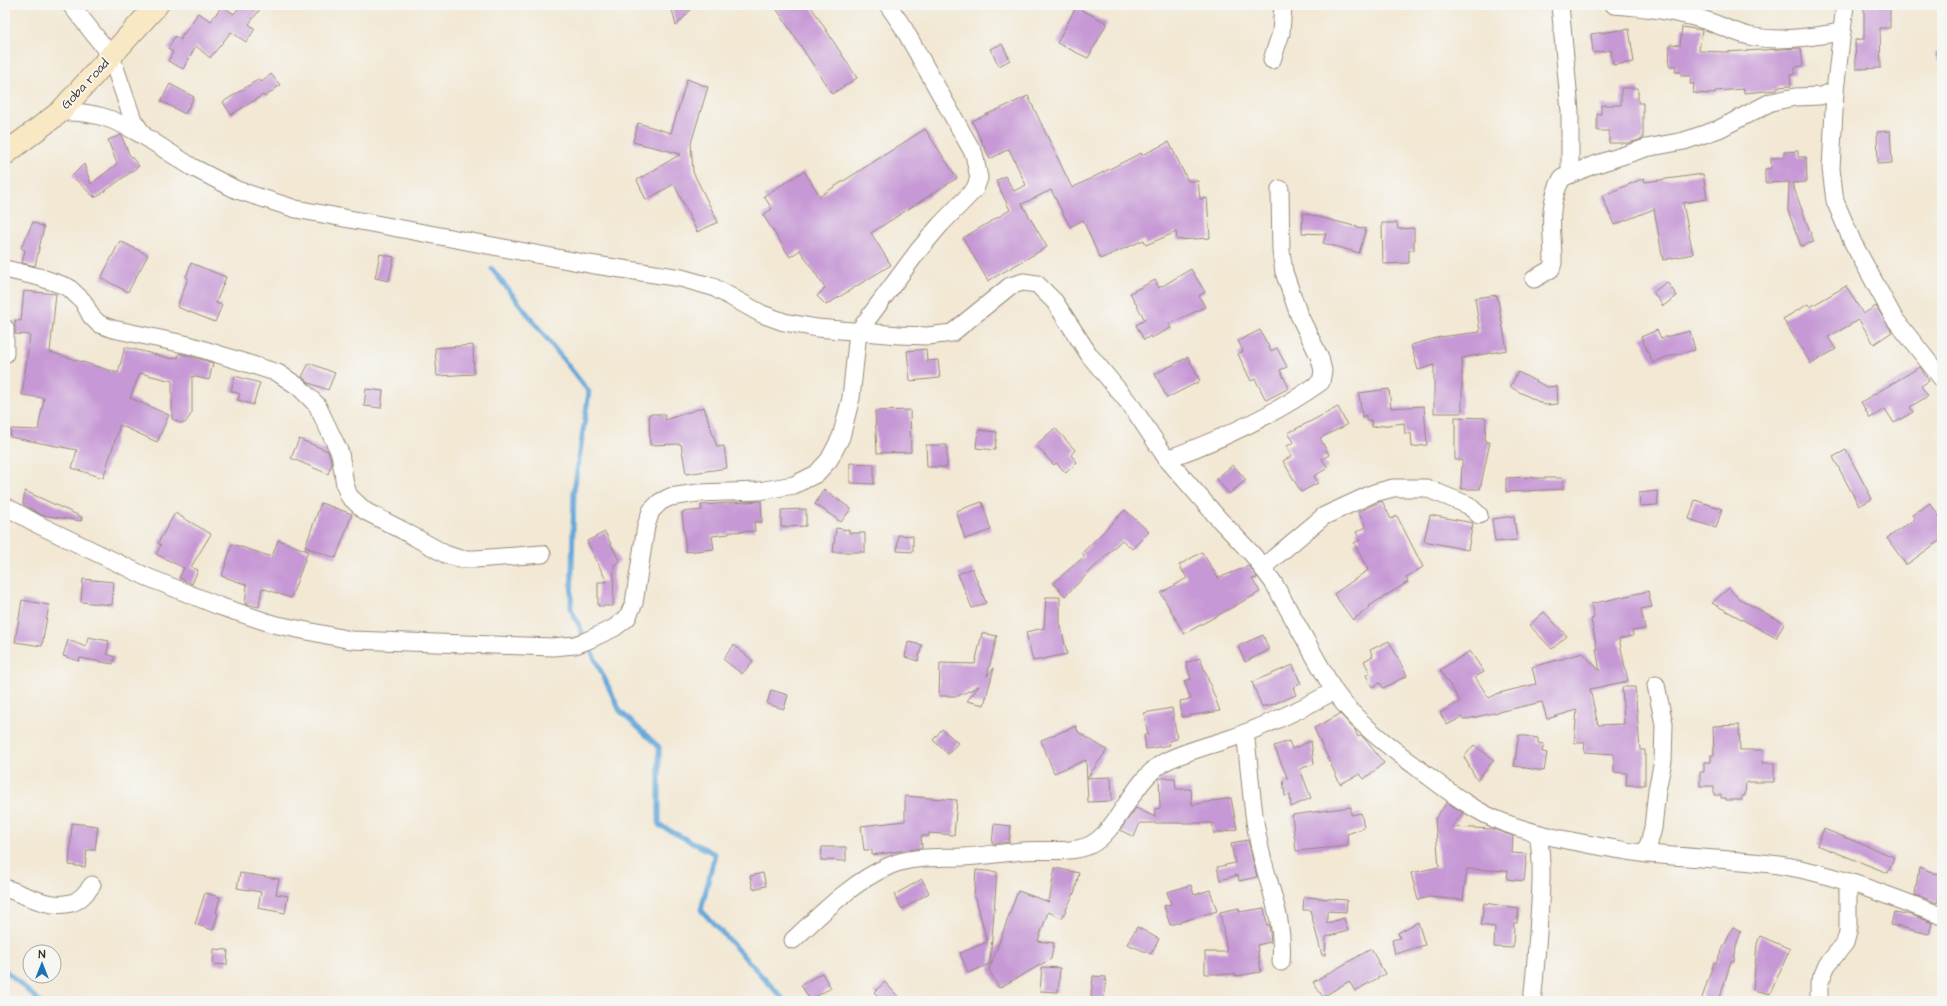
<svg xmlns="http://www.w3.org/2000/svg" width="1947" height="1006" font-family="'Architects Daughter',sans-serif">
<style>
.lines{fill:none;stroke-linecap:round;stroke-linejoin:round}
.stream{stroke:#64a7d9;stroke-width:5}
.building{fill:#c698d5}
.street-casing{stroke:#968979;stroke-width:19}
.secondary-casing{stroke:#968979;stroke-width:24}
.street{stroke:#fff;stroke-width:17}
.secondary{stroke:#f8e8c3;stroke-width:22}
.labels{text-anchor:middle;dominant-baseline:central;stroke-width:4;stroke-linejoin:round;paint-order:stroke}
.street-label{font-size:13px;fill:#3b2a1e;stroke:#f6f6f2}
</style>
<rect width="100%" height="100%" fill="#f6f6f2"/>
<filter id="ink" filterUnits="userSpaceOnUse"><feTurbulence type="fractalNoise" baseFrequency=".025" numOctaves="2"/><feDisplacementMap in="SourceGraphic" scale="8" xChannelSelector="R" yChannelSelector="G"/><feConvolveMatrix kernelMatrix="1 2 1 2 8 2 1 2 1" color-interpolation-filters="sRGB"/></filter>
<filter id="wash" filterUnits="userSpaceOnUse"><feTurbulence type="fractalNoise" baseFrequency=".012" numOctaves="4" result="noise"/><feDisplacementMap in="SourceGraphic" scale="16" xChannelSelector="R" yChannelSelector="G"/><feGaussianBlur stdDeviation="0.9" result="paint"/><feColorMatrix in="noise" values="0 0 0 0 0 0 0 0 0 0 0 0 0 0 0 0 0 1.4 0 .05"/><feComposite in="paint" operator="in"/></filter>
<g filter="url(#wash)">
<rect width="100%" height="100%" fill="#f2e8d4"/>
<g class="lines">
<g class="stream">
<path d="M1938,55L1942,61"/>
<path d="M492,269L589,392L574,491L571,609L620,711L659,747V825L715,854L701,910L785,1001"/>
<path d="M5,970L39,1001"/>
</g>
</g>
<g id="blocks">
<g class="building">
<path d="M241,5H263L249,24L255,29L246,42L231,32L210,58L196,46L183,69L168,61L173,52L168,49L175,36L181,40L183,33L184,34L198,13L211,21L222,6L234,14Z"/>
<path d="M671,5H695L676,26Z"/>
<path d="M774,5H810L857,78L832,94Z"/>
<path d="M1864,5H1890V28H1880L1881,68L1856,69L1855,40L1864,39Z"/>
<path d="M1076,7L1107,23L1088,58L1057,43Z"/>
<path d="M1682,27L1702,30L1699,51L1724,52L1801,48L1803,66L1795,67V74L1790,75L1791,86L1777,87V90L1744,93V89L1715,91V94L1693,93L1694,84H1690L1691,76H1681V72H1675L1676,66H1669L1670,44L1680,45Z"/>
<path d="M1629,29L1634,62L1613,65L1611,50L1593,53L1591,34Z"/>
<path d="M1002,44L1010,60L999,66L990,49Z"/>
<path d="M271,74L280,85L265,97L263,95L231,115L223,102L259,79L262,82Z"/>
<path d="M687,79L708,87L691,143L693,172L718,222L697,232L674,184L646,200L637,180L681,154L633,142L638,123L671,133Z"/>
<path d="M170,84L194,97L185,114L161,101Z"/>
<path d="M1621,88H1638V103H1643V139L1628,143H1609V131H1597V114H1601V105H1621Z"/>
<path d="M1028,96L1072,188L1141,153L1142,155L1169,142L1188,181H1198L1200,199L1207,198L1210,238L1177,240L1176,232L1146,245L1144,240L1100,259L1083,220L1070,227L1051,190L1022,204L1047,247L988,281L963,238L1010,210L996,181L1005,176L1014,191L1026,185L1009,149L990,159L972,121Z"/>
<path d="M925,129L957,178L871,233L891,265L826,305L817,296L825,288L800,250L790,257L763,215L772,209L764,196L804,171L820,196Z"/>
<path d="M1890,131L1892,163L1878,164L1877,132Z"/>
<path d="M121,135L129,154L139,166L97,197L94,195L95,198L72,176L84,164L91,184L117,164L108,140Z"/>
<path d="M1798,151V157H1806L1807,182L1792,183L1814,242L1801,246L1788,211L1789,182L1765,183V169L1771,168V158L1784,157V152Z"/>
<path d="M1703,174L1707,199L1683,203L1693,254L1663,260L1654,209L1614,225L1602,196L1644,178L1645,182Z"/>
<path d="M1303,213L1366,229L1359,253L1323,243L1326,234L1302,233Z"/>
<path d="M33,222L44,227L35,266L22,263L25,250L21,248Z"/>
<path d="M1382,223H1397L1398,229L1414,228V250H1409V263L1383,264Z"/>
<path d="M120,241L148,255L128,292L101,278Z"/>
<path d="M380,254L394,257L389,281L375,278Z"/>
<path d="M191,263L226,277L216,303L222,305L215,322L177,307L188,278L186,277Z"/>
<path d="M1191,269L1205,292L1199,296L1205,307L1169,324L1171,328L1151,338L1150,336L1144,340L1136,325L1145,320L1130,293L1155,280L1159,288Z"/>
<path d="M1667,282L1677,296L1663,306L1653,292Z"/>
<path d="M1846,286L1863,314L1876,306L1892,332L1874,344L1859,320L1828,337L1836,349L1811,364L1783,319L1808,304L1810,307Z"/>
<path d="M24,291L56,294L50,352L118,373L125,347L173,359L174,357L178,358L179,353L213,363L209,380L192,376V413L185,423H180L172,419V381L140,373L130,398L169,415L157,442L120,425L103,478L72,468L77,450L10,437L11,429L38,430L44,398L22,395L30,335L15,334V320L21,321Z"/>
<path d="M1497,295L1507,350L1462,358V413H1434V365L1418,370L1411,345L1440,337L1480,332L1475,298Z"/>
<path d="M1260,330L1271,351L1277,348L1287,367L1280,370L1289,388L1266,400L1255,379L1251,381L1238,354L1243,351L1238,341Z"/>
<path d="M1657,330L1661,338L1690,331L1695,350L1666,357L1653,363L1641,337Z"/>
<path d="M473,345L474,374L437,376L435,348Z"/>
<path d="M926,349L927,361L938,360L940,378L910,381L907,351Z"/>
<path d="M1188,357L1200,381L1167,398L1155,374Z"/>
<path d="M309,363L335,373L328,390L309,383L302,377Z"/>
<path d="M1920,367L1929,381L1921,386L1928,396L1910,407L1913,412L1894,423L1885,409L1870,418L1861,402Z"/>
<path d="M1518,372L1547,387L1557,386L1558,404L1545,405L1510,387Z"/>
<path d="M235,376L260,383L253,405L238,400L240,394L231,391Z"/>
<path d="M366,389L383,391L381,408L364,406Z"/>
<path d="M1389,389L1391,408L1424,406L1427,445L1412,447L1411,433L1405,434L1404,423L1372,427L1371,420L1366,421V415L1362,417L1359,393Z"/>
<path d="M704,407L717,447L724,446L727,468L686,474L681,444L650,445L649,414H665V420Z"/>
<path d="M1338,407L1347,425L1320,438L1329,455L1322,459L1328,468L1314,476L1318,483L1301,492L1283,461L1292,456L1287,446L1294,442L1288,433Z"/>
<path d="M910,410L911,452L877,453L875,411Z"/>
<path d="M1455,417L1486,418L1485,442H1490L1480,489H1461L1462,460H1455Z"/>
<path d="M1055,428L1075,450L1071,455L1077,462L1066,473L1056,463L1054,465L1036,445Z"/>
<path d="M978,430L997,432L995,450L976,448Z"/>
<path d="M299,439L328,451L332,464L328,474L291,458Z"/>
<path d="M926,445H947V467H927Z"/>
<path d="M1846,450L1872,499L1859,506L1833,457Z"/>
<path d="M850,463L874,464V484L850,483Z"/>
<path d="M1233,465L1246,480L1229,494L1216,479Z"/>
<path d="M1532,477V478H1563V489L1506,492V478Z"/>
<path d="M824,489L851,509L841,522L815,504Z"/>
<path d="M25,491L82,517L81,521L41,515L23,504Z"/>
<path d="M1657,491L1658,505L1640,506L1639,493Z"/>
<path d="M1695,500L1722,509L1716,528L1689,519Z"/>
<path d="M761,501L762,522H754L755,531L729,532V534L712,536L714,549L686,552L682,512L702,510L701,505Z"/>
<path d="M1382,501L1391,519L1397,516L1423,567L1406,577L1408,582L1369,606L1370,607L1353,620L1334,594L1368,570L1354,543L1360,540L1356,532L1366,527L1358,512Z"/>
<path d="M982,502L991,530L965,539L956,511Z"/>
<path d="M321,503L352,514L336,558L305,547Z"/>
<path d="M1930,503L1942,520V539L1906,565L1887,538L1915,519L1912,515Z"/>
<path d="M806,509V526L781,527V510Z"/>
<path d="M1125,510L1149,532L1132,549L1122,540L1065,596L1053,583L1085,556L1082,553Z"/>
<path d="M175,513L211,534L191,567L198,570L192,584L179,578L184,568L156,554L161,545L158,543Z"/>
<path d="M1430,515L1473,523L1468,550L1424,541Z"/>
<path d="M1514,516L1517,540L1495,542L1492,519Z"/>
<path d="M836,528L849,530V533H865V552H833Z"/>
<path d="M605,532L620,562L614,565L613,606H598V582H607L587,541Z"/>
<path d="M898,535L913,536V552L897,551Z"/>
<path d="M278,540L308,551L291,598L262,588L259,607L245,604L247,585L222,576L232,544L272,557Z"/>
<path d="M1202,552L1218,578L1249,566L1256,575L1257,578L1252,579L1260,592L1184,634L1161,593L1187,578L1179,565Z"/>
<path d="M972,568L986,603L972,608L958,574Z"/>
<path d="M83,579L114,582L112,605L81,602Z"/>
<path d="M1729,588L1738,598L1784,623L1776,638L1712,603Z"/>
<path d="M1648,591L1652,607L1641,609L1645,629L1632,631L1633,636L1619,639L1628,681L1590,689L1598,725L1624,724L1622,687H1635L1640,750H1645V785H1626L1627,773L1614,772V754L1584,752L1585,743H1574L1577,710L1547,719L1542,702L1463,720L1462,717L1447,725L1440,713L1460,701L1440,670L1470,651L1484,672L1475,677L1489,698L1499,693L1536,684L1532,667L1583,653L1600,671L1596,649H1597L1591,619L1594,618L1591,604Z"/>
<path d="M1046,597H1060V622L1067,654L1033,661L1026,632L1044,628Z"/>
<path d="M22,600L49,605L42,646L15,642Z"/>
<path d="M1544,612L1567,636L1552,649L1529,625Z"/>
<path d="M982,633L997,636L987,676L994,668L984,705L967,701L979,686L958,696H939L940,663L975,664Z"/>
<path d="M1263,635L1269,650L1245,662L1238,646Z"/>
<path d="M88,637L109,641L107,654L115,657L113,664L80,658L79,661L63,656L68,640L86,647Z"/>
<path d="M1389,641L1407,676L1383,688L1380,683L1372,687L1366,675L1370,673L1364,661L1373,656L1370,650Z"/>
<path d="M908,642L922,645L918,661L905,657Z"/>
<path d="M734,645L753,661L742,674L723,659Z"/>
<path d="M1200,658L1220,711L1182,717L1180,701L1191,699L1184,681L1191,679L1186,663Z"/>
<path d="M1293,665L1301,684L1293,687L1296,695L1266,707V705L1262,707L1252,682Z"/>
<path d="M771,690L788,695L784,709L767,704Z"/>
<path d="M1172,708L1177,739L1169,741L1170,745L1146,749L1144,735H1148L1144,713Z"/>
<path d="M1340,714L1355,730L1358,737L1361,735L1364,738L1384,763L1364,779L1360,774L1340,784L1314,728Z"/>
<path d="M1739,725L1740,750H1763L1762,763H1774V782H1746L1745,796H1742V800H1726V798H1721V795H1714V786H1700V772H1704V762H1711V755H1714L1713,726Z"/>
<path d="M1076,726L1078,732L1107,750L1087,778L1111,777L1112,801L1088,802L1086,760L1054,773L1041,740Z"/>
<path d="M942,729L958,743L948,754L933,740Z"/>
<path d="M1519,735L1538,738V743L1544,744L1542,752L1547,753L1544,771L1514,766Z"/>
<path d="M1289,741L1292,749L1311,741L1314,764L1300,769L1311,798L1291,807L1290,795L1285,796L1283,780L1288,779L1274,746Z"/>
<path d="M1474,745L1494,760L1477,780L1464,757Z"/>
<path d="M1159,778H1175L1176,789H1191L1192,805L1231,798L1237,829L1214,834L1212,823H1140L1134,837L1120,830L1136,808L1155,817V809L1160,808Z"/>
<path d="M905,796L957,800L954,835L929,833V836H921L922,848L872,855V850H864L861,826L905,821Z"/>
<path d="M1447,802L1463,813L1452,827L1493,829L1513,836L1512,853L1527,854L1524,881L1507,879L1508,871L1467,869L1463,900L1429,897L1418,900L1411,873L1439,867L1435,819Z"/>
<path d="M1351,807V815L1361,813L1364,828L1347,834L1348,846L1296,851L1292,815Z"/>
<path d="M72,823L98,826L95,850H87L85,867L69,865Z"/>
<path d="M994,824L1011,826L1009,842L992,844Z"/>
<path d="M1824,829L1894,857L1888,873L1817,845Z"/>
<path d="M1248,840L1257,877L1239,881L1238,875L1220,880L1217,867L1235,863L1231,843Z"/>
<path d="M822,847H846V861L821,860Z"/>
<path d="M1919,867L1942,876V897L1939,896L1938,903L1915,895Z"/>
<path d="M1055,868L1079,873L1075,891L1062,918L1048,912L1038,941L1054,943L1051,959L999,988L989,970L1018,891L1049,902Z"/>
<path d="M976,870L997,872L990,964L968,973L960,953L987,942L976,898H974Z"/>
<path d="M240,873L279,879L276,894L288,896L285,913L258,908L261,892L237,888Z"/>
<path d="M763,873L766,886L753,889L750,876Z"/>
<path d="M922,879L929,893L902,909L894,895Z"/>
<path d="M1191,885L1194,895L1210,890L1217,911L1170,925L1164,906L1171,904L1167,892Z"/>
<path d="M205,893L220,897L216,913L218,914L213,930L195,924Z"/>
<path d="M1304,897L1347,900L1346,912L1327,911V923L1344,918L1348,931L1326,937L1325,955H1322L1310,910H1303Z"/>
<path d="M1484,903L1519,908L1517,923H1514L1513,948L1494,947L1495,927L1481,925Z"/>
<path d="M1239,908L1240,912L1264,908L1267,925L1269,924L1271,942L1257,945L1261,972L1236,976L1235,974H1205V952H1227L1220,912Z"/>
<path d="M1894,912L1912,915L1932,923L1929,934L1891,925Z"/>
<path d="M1418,922L1425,945L1395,954L1392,940L1400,938L1398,933Z"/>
<path d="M1137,927L1159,939L1151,954L1127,944Z"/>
<path d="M1733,927L1741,931L1736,947L1734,962L1731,961L1719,1001H1701L1714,962L1716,963Z"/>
<path d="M1760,936L1790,949L1770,994L1753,990L1757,944Z"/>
<path d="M214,949L228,950L227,965L213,964Z"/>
<path d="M1371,949L1385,974L1355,991L1349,981L1323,997L1313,982Z"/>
<path d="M1042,967L1060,968L1058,992L1040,991Z"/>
<path d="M822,973L831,988L810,1000L801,985Z"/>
<path d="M1093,976L1106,977L1104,999L1091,997Z"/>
<path d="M885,982L902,1001H882L874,992Z"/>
</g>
</g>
</g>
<g filter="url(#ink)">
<use href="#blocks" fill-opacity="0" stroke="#968979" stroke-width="1"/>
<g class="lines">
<defs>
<g id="street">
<path d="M71,5L111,56L133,120L144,136L192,167L237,190L296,209L589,264L681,278L713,287L762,314L784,322L817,328L899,335L928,336L952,333L1010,286L1023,282L1037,284L1055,302L1090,356L1133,408L1167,459L1218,518L1253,555L1273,582L1334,691C1356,722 1386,744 1415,766C1443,787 1472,811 1505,823C1537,835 1570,841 1603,847C1618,849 1634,853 1649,854C1692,858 1736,859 1779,865C1836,874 1889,896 1942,916"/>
<path d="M1560,5L1570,111V173"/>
<path d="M1614,5C1643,7 1673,11 1701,19C1719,24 1736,34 1754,37C1783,42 1814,36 1842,32"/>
<path d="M1845,5L1835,91L1831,169L1835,201L1853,243L1894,318L1942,379"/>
<path d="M1272,60L1281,33L1283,5"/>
<path d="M60,112C93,111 113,118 142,135"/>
<path d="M5,269L39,277L68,287L83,301L91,316L99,324L113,329L189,345L278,373L299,387L317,405L340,453L345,485L349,496L365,511L402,530L445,554L460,559H475L542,554"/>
<path d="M1534,279L1551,269L1553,263C1553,232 1546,207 1562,178L1591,166L1646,148L1684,141L1719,129L1771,102L1795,97L1820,96L1835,91"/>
<path d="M5,328V354"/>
<path d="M1167,459C1220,440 1274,415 1321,382L1323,371L1320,358L1299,315L1284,272L1281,251L1280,189"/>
<path d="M5,506L39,525L147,577L219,606L273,624L351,640L553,647L575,645L586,641L614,628L627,618L634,603L646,526L651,511L660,502L670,497L698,493L759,491L794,485L816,474L829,460L841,437L851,398L858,332L918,251L940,225L975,189L979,178L974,154L903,27L888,5"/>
<path d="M1262,568L1324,516L1374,493L1393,488H1426L1468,505L1479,515"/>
<path d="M1245,733C1250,768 1251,804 1258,839C1266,883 1285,915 1281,962"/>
<path d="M1646,854L1653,828L1657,790L1663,761L1664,724L1656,685"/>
<path d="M5,888C25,895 50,909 71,903C80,901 87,892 92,885"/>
<path d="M793,940C822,913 852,882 889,866C911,856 939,858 963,857C983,856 1002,853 1022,851C1043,849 1071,854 1090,845C1117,832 1131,784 1161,764C1178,753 1215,744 1235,737C1269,724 1302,709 1334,691"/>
<path d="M1532,1001C1535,978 1536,956 1538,933C1540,900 1544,867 1538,834"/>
<path d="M1819,1001V984L1827,965L1845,943L1848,932V882"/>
</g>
<path id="secondary" d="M5,154L60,112L157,5"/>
</defs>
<use href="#street" class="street-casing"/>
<use href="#secondary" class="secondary-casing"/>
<use href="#street" class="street"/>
<use href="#secondary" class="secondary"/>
</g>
</g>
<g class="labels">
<g class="street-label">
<text transform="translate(85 84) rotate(-47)">Goba road</text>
</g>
</g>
<rect width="1947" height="1006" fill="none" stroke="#f6f6f2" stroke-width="20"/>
<g transform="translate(42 964)"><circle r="19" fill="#f6f6f2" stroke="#aba49d"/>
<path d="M0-3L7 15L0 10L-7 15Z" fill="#1f6fb2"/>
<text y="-6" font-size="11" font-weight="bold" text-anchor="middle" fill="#3b2a1e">N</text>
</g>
</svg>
